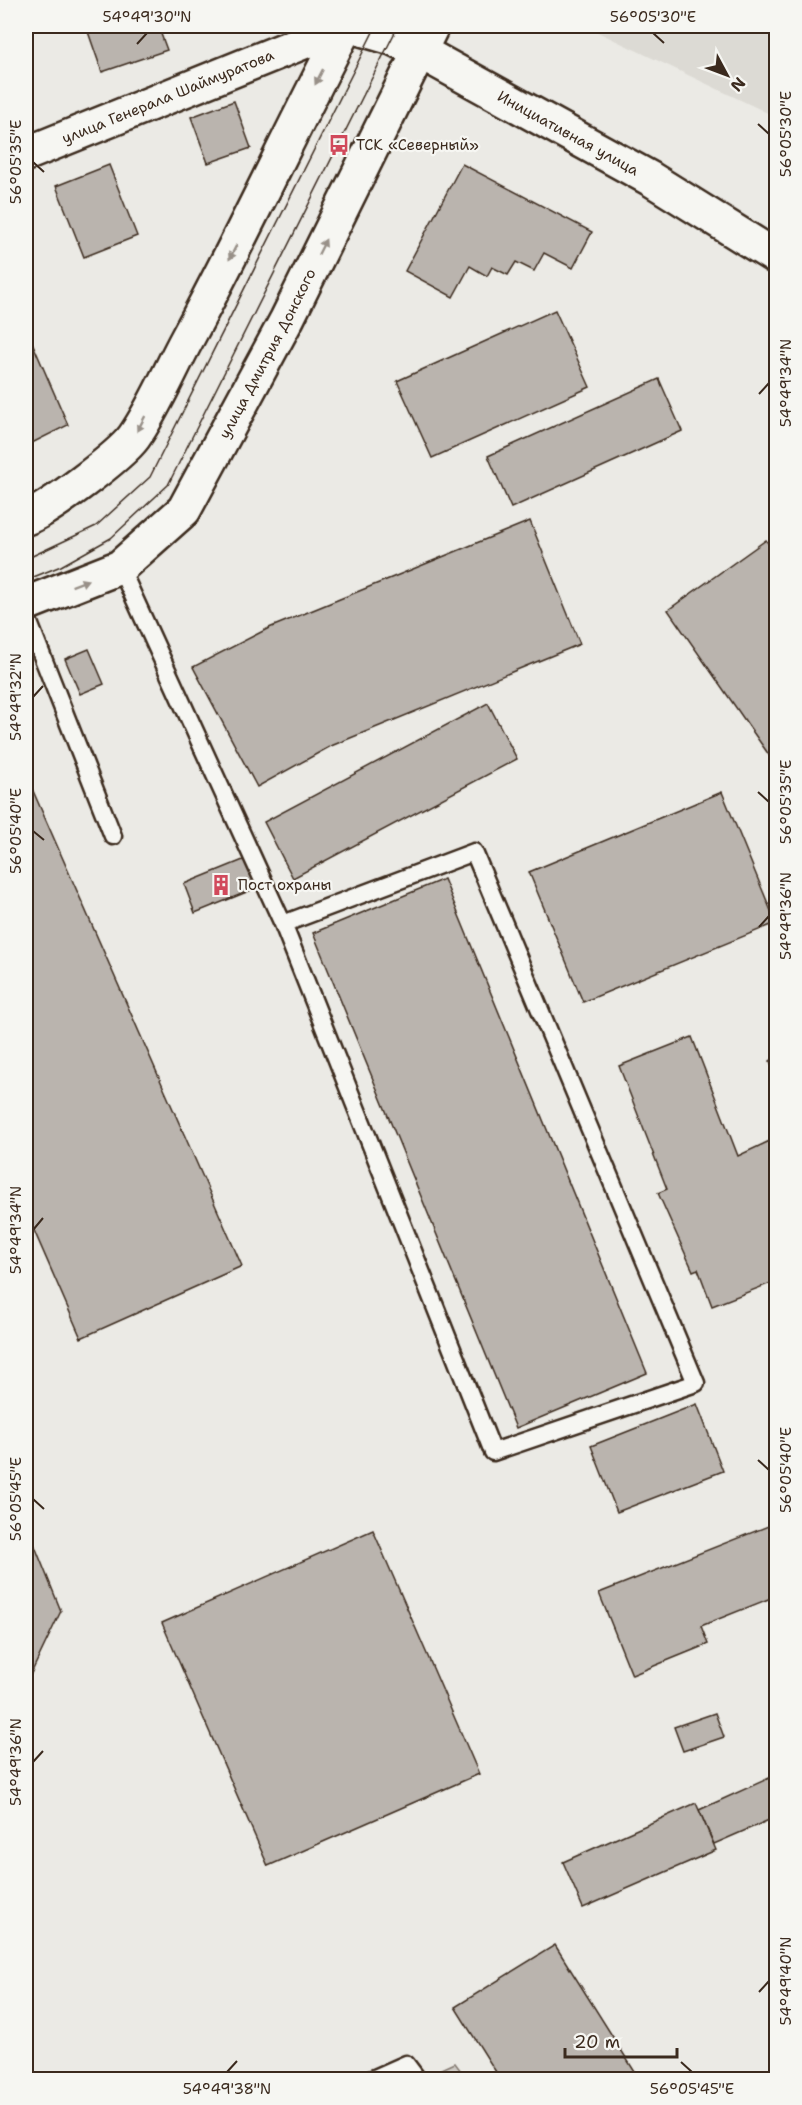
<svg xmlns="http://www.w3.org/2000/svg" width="802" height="2105" font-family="'Shantell Sans',sans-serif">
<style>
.built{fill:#dcdad4}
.green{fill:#cdcac4;stroke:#847a71;stroke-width:1.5}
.building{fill:#bab4ae;stroke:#3b2a1e;stroke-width:1.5}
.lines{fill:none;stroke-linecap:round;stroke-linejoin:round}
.lane-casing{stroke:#3b2a1e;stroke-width:21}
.street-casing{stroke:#3b2a1e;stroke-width:38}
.secondary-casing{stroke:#3b2a1e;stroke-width:38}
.lane{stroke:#f6f6f2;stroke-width:16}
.street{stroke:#f6f6f2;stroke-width:33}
.secondary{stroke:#f6f6f2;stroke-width:33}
.tram{stroke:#3b2a1e;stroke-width:1.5}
.oneway{fill:#989088}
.ticks{fill:none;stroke:#3b2a1e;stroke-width:2}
.labels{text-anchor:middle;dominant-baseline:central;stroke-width:4.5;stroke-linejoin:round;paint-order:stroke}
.street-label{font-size:15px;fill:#3b2a1e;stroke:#f6f6f2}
.poi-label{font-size:15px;fill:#3b2a1e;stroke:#f6f6f2;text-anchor:start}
.neatline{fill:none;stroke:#3b2a1e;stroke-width:2}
.ticks-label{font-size:15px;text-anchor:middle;fill:#3b2a1e}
</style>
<rect width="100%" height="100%" fill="#ebeae5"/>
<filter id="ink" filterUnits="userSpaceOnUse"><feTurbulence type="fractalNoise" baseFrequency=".0167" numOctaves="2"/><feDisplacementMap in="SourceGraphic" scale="12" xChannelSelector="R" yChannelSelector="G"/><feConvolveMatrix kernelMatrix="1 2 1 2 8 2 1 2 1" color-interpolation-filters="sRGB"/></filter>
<g filter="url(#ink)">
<path class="built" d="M585,26H776V117Z"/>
<path class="green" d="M455,2063L467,2079L418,2080Z"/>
<g class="building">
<path d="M86,26H158L167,50L102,72Z"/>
<path d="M234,101L251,148L208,163L191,117Z"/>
<path d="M462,164L592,232L573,268L544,253L534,271L516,262L508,275L492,267L487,276L470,266L453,297L405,271Z"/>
<path d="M109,165L137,236L84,257L56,186Z"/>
<path d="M555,310L590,387L432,458L397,381Z"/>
<path d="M28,333L68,425L26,446V334Z"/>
<path d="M659,379L682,431L511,508L488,456Z"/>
<path d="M530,521L580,644L331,746L257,787L193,667L269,628Z"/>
<path d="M766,540L776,555V765L668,610Z"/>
<path d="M89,649L104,684L80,694L65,659Z"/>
<path d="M488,703L517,759L293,878L264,822Z"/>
<path d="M26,775L242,1266L81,1338L26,1212Z"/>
<path d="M722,792L776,923L583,1002L529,872Z"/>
<path d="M248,858L259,887L195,913L184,884Z"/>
<path d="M444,879L647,1373L516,1428L313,933Z"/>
<path d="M692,1037L738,1156L776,1138V1233L769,1236L776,1256V1281L712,1306L698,1269L693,1271L658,1193L667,1189L619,1066Z"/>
<path d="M776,1057V1075L770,1061Z"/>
<path d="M697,1404L723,1471L617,1512L591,1446Z"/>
<path d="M776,1523V1596L701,1626L708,1644L632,1675L599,1593Z"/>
<path d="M26,1524L61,1611L26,1684Z"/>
<path d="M373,1530L479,1774L268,1866L162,1623Z"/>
<path d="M715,1713L724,1737L683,1751L674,1727Z"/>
<path d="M776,1775V1817L714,1844L699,1810Z"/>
<path d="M696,1803L716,1850L583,1908L563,1862Z"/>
<path d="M555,1945L640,2080H501L455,2007Z"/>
</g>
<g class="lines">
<defs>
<g id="lane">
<path d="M120,567L283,924L493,1452L696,1383L474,852L283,924"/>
<path d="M26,615L113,836"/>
<path d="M370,2080L406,2064L418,2080"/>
</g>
<g id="street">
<path id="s1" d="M351,26L392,38L419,51L651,179L776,257"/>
<path id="s2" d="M26,154L343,26"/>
</g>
<g id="secondary">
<path d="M26,518C47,511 121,455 134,437C155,407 170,370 188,337C243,235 292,129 346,26"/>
<path id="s3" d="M26,604L120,567L184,510L287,319L432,26"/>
</g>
</defs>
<use href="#lane" class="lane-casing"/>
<use href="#street" class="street-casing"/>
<use href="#secondary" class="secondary-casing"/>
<use href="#lane" class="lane"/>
<use href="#street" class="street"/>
<use href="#secondary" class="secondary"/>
<g class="tram">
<path d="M26,559L96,526L150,477L376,26"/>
<path d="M26,580L61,566L111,538L168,485L398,26"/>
</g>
</g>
<defs><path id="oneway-solid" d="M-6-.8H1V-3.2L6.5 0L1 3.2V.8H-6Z" transform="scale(1.5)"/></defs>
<g class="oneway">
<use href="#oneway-solid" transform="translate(319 77) rotate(117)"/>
<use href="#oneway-solid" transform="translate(322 247) rotate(-64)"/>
<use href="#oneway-solid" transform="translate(233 252) rotate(117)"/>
<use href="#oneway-solid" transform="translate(141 424) rotate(118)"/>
<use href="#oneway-solid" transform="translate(80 583) rotate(-21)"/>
</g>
</g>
<path class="ticks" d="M653,33L664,43M137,44L147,33M758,124L769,134M33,162L44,172M759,394L769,383M33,697L43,686M758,792L769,802M33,831L44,840M759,927L769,916M33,1230L43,1218M758,1460L769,1470M33,1499L44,1509M33,1762L43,1751M759,1992L769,1981M681,2062L692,2072M227,2072L237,2061"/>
<defs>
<symbol id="bus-bare" viewBox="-9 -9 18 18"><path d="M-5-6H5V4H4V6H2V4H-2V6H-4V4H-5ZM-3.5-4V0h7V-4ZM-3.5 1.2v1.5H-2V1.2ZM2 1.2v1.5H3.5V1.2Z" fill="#d1495b" stroke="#f6f6f2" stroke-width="2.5" paint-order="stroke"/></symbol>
<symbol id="building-bare" viewBox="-9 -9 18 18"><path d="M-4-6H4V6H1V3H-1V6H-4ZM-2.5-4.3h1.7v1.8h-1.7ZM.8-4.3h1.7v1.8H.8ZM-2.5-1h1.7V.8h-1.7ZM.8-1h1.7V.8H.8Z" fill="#d1495b" stroke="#f6f6f2" stroke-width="2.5" paint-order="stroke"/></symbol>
</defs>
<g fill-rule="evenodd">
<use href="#bus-bare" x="324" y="130" width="30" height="30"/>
<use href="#building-bare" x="206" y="870" width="30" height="30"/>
</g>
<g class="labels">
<g class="street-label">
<text stroke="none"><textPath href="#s2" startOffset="153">улица Генерала Шаймуратова</textPath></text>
<text stroke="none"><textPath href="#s1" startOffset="243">Инициативная улица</textPath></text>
<text stroke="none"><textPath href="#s3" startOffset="364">улица Дмитрия Донского</textPath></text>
</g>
<g class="poi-label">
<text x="356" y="145">ТСК «Северный»</text>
<text x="238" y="885">Пост охраны</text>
</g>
</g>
<rect width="802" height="2105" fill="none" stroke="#f6f6f2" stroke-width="66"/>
<g transform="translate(727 75) rotate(131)" stroke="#f6f6f2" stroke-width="4.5" paint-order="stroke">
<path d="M0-4.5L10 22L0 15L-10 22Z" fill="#3b2a1e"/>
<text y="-9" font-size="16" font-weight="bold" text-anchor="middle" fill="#3b2a1e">N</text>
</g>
<path d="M565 2048v9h112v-9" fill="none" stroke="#3b2a1e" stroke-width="3"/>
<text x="574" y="2048" font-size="18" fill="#3b2a1e" stroke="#f6f6f2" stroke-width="4.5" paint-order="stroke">20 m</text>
<rect x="33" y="33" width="736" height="2039" class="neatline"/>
<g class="ticks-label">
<text x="147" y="22">54°49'30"N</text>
<text x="653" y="22">56°05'30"E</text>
<text transform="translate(786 134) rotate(-90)" y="5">56°05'30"E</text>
<text transform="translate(16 162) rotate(-90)" y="5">56°05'35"E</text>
<text transform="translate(786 383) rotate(-90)" y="5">54°49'34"N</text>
<text transform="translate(16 697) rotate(-90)" y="5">54°49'32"N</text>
<text transform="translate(786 802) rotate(-90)" y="5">56°05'35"E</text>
<text transform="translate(16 831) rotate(-90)" y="5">56°05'40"E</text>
<text transform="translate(786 916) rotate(-90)" y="5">54°49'36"N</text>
<text transform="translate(16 1230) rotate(-90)" y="5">54°49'34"N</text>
<text transform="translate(786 1470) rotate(-90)" y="5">56°05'40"E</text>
<text transform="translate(16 1499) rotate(-90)" y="5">56°05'45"E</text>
<text transform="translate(16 1762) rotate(-90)" y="5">54°49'36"N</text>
<text transform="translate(786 1981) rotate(-90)" y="5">54°49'40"N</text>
<text x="227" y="2094">54°49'38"N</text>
<text x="692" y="2094">56°05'45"E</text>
</g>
</svg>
